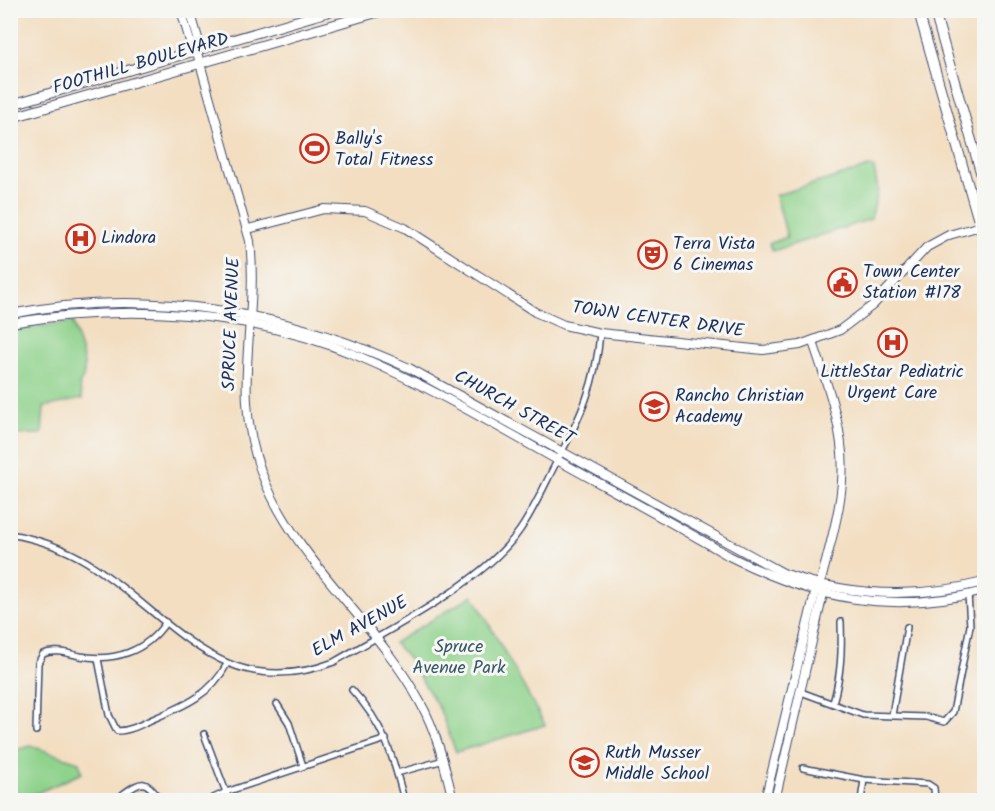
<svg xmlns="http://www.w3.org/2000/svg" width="995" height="811" font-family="Kalam,sans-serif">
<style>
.green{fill:#8ed28b;stroke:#548074;stroke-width:1.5}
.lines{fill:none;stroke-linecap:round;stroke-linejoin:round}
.street-casing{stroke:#3b496d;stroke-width:8}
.secondary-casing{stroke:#3b496d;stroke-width:10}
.primary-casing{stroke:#3b496d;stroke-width:11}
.street{stroke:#fff;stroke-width:5}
.secondary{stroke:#fff;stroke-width:8}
.primary{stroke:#fff;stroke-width:9}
.labels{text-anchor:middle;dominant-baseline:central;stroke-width:6;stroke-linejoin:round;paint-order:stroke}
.street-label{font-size:18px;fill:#1b2f5e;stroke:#f6f6f2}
.poi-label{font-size:18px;fill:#1b2f5e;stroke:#f6f6f2;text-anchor:start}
.park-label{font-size:18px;fill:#385869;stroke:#f6f6f2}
</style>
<rect width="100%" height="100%" fill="#f6f6f2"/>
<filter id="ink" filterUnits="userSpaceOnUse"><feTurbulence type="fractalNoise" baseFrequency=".0167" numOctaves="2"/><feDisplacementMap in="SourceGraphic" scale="12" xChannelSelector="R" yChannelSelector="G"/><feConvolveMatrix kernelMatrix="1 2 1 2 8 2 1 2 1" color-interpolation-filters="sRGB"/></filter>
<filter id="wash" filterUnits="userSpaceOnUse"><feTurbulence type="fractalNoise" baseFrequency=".008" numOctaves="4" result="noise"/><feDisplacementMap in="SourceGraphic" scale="24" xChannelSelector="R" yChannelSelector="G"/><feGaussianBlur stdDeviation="1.35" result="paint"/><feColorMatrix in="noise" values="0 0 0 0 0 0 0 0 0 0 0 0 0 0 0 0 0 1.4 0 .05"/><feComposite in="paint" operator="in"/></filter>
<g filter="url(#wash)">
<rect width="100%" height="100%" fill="#f3dec1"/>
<g class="green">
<path d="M869,167L874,168L878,190L871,219L773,251L769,244L787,237L776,195Z"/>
<path d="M73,322C75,341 93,368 79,384L82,399L44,407L42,434L11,435V330Z"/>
<path d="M473,595L545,725L456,752L439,708L408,658L394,643Z"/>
<path d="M31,746L79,762L82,773L21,800H11V751Z"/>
</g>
</g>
<g filter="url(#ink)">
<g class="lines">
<defs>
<g id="street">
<path d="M10,534C37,539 64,548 87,562C171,615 221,705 334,662C390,629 483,583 520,530C535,508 545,484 557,461C581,416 596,384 600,333"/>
<path d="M98,659L109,715L117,731C130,731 142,724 153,719C184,706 211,695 227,664"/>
<path d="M352,690C384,724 393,756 404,800"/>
<path d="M801,692L863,715L926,717L944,722L953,712L970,626L968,594"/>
<path d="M833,703C841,675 842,651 841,622"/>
<path d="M277,704L289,723L303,766"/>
<path d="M892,715L907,627"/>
<path d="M36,731L38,663L43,654C54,649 67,653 80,656C114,662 146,652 166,622"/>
<path d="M204,734L229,800"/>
<path d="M803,768L864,780L928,784L934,788L935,800"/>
<path d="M397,773L444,760"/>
<path d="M123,794C145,778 145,781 161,800"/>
<path d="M63,798L65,800"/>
<path d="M209,800L226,792L386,739"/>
<path d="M861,800L864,780"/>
</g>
<g id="secondary">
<path d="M181,10L191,45L196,49L250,241C259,324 230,391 262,474C295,561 376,621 420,702C437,732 445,767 453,800"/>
<path d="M190,10L199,42L196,49"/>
<path d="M248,229L324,209L365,211L405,228L535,312L564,325L600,333L763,350L800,345L840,330L873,305L927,247L949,235L984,225"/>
<path d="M10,314C147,287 284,311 409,368L783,573C850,597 916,599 984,582"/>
<path d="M10,323C127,304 248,310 358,356C427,385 493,424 559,461C615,492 673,523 729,556C813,599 891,615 984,591"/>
<path d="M765,800L816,589"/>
<path d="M775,800L823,594L820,585C830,543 846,497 842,453C839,416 825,378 813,342"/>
</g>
<g id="primary">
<path d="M918,10L984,240"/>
<path d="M934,10L984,184"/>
<path d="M10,105L334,10"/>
<path d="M10,118L385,10"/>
</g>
</defs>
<use href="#street" class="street-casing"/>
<use href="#secondary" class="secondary-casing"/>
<use href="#primary" class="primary-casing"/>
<use href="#street" class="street"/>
<use href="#secondary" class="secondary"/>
<use href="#primary" class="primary"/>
</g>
</g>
<defs>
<symbol id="stadium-ring" viewBox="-11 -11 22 22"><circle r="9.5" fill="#f6f6f2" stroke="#c8321e" stroke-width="1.5"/><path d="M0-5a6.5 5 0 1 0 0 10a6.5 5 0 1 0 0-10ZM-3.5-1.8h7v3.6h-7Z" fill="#c8321e"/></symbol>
<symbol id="hospital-ring" viewBox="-11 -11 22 22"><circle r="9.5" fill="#f6f6f2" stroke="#c8321e" stroke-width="1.5"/><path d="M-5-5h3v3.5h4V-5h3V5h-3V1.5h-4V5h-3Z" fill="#c8321e"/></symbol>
<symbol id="theatre-ring" viewBox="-11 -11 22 22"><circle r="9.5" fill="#f6f6f2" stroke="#c8321e" stroke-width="1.5"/><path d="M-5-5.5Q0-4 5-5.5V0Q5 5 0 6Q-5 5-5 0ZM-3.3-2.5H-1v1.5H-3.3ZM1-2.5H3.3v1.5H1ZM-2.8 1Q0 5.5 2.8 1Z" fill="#c8321e"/></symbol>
<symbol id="civic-ring" viewBox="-11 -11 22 22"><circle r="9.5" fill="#f6f6f2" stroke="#c8321e" stroke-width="1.5"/><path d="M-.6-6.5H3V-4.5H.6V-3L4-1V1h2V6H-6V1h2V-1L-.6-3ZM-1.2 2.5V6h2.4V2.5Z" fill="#c8321e"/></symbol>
<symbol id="school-ring" viewBox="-11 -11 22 22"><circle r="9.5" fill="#f6f6f2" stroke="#c8321e" stroke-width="1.5"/><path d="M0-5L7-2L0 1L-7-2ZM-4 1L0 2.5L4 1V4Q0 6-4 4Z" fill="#c8321e"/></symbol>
</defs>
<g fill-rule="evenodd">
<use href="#stadium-ring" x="298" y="132" width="33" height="33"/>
<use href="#hospital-ring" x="64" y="222" width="33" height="33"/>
<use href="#theatre-ring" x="636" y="238" width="33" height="33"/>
<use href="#civic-ring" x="826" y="266" width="33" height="33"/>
<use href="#hospital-ring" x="876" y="326" width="33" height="33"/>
<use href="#school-ring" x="638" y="390" width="33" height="33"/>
<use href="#school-ring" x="568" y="746" width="33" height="33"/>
</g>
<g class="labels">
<g class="street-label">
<text transform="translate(141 64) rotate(-16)">FOOTHILL BOULEVARD</text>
<text transform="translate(658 320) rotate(8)">TOWN CENTER DRIVE</text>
<text transform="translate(232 324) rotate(-88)">SPRUCE AVENUE</text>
<text transform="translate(514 408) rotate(29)">CHURCH STREET</text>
<text transform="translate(360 627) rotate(-29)">ELM AVENUE</text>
</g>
<g class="poi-label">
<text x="335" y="139">Bally's<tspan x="335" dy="21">Total Fitness</tspan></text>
<text x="101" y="238">Lindora</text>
<text x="673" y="244">Terra Vista<tspan x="673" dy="21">6 Cinemas</tspan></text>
<text x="863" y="272">Town Center<tspan x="863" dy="21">Station #178</tspan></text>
<text x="892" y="372" text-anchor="middle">LittleStar Pediatric<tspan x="892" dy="21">Urgent Care</tspan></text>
<text x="675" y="396">Rancho Christian<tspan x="675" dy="21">Academy</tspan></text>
<text x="605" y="753">Ruth Musser<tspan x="605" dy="21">Middle School</tspan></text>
</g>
<g class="park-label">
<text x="459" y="647">Spruce<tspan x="459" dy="21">Avenue Park</tspan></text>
</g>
</g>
<rect width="995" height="811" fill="none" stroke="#f6f6f2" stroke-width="36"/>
</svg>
